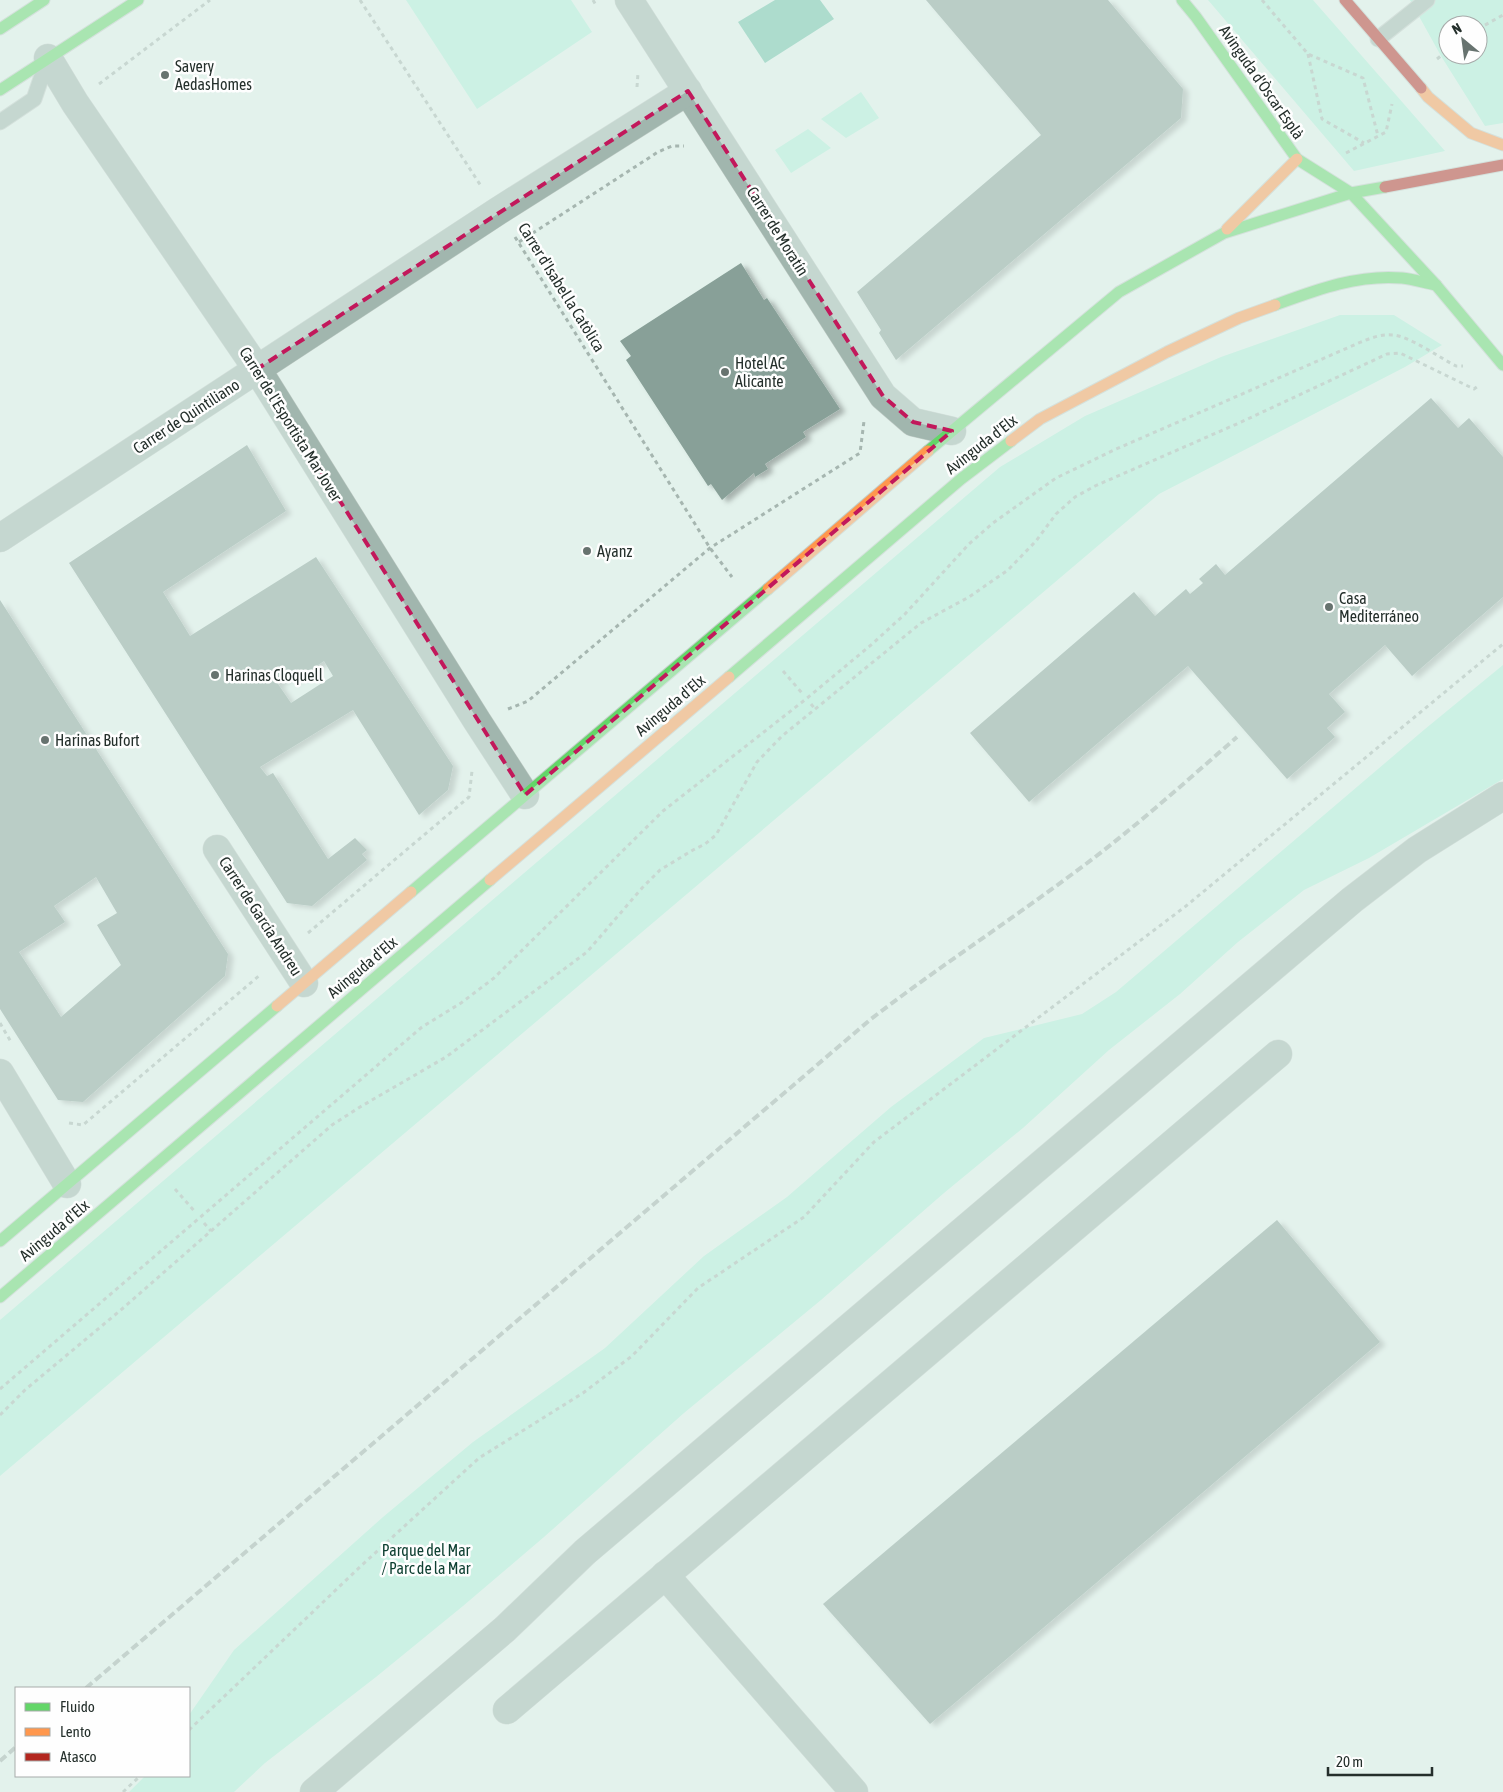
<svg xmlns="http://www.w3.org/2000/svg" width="1503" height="1792" font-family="'Asap Condensed',sans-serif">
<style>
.green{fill:#b0efd9;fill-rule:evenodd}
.water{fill:#6ac0a7}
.building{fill:#88a098;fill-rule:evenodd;filter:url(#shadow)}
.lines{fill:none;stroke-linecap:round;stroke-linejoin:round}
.lane-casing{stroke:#c2cdc8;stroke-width:17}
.street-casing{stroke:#c2cdc8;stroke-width:29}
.fast-casing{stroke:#c2cdc8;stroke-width:13}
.slow-casing{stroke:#c2cdc8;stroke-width:13}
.jam-casing{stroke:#c2cdc8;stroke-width:13}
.path{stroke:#a6b6b0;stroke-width:3;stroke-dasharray:4 4;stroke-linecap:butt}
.lane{stroke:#a1b6ae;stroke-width:15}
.street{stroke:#a1b6ae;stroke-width:28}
.fast{stroke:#63d668;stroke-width:11}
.slow{stroke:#ff974d;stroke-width:11}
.jam{stroke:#b3261e;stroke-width:11}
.rail{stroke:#9faea8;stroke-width:4;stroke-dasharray:8 4;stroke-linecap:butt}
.marked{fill:none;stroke:#c2185b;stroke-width:4;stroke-dasharray:10 6;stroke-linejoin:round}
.poi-dot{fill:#67736f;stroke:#fefefe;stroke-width:2}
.labels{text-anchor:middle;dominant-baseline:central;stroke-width:5;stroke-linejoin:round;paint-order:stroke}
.poi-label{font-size:16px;fill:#242f2b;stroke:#fefefe;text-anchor:start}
.street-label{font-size:16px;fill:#242f2b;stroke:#fefefe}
.park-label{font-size:16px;fill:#0f4032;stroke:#fefefe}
</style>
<defs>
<filter id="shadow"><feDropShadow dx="5.5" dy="3" stdDeviation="2.5" flood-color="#0004"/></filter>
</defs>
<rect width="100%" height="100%" fill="#e3f2ec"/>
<g class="green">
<path d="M406,0H571L592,32L477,109Z"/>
<path d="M1208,0H1313L1445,151L1354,171Z"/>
<path d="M1410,0H1503V123L1485,126L1441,56ZM1448,25H1478V55H1448Z"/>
<path d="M861,92L879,118L846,138L821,119Z"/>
<path d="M808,129L831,148L791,173L775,150Z"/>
<path d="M1340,315H1394L1442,345L1405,367L1159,494L0,1476V1320L1000,467L1085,416L1221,357Z"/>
<path d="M1503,665V779L1369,858L1304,890L1238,942L1180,994L1109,1050L1023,1128L944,1193L821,1300L684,1413L544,1537L463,1606L376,1677L265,1763L234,1792H129L145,1776H189V1715L234,1650L383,1517L473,1442L605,1348L704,1256L787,1197L891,1107L984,1038L1082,1014L1116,992L1425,729Z"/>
</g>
<path class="water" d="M775,0H820L834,19L765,63L738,22Z"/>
<g class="building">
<path d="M926,0H1108L1183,89L1181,118L896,360L879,333L881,330L857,292L1041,135Z"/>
<path d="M741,263L764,300L767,298L840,409L803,432L806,437L765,464L768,469L755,477L754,473L722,500L711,484L708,486L626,360L631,356L620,341Z"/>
<path d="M1431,398L1458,428L1469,418L1503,457V597L1412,676L1385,645L1329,694L1345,712L1327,728L1335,737L1287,779L1188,666L1029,802L970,733L1134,592L1155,616L1186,589L1190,594L1203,583L1199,579L1216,564L1225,575Z"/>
<path d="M247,445L286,511L163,592L190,636L316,557L453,766L448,790L419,815L353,710L260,767L267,776L273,773L328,859L355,838L367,850L362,854L367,860L312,906L287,903L69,563ZM324,661L333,676L291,703L278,684L290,675L294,681Z"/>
<path d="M0,600L228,954L225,976L83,1102L58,1100L0,1009ZM96,877L117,913L97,925L121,965L61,1017L19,952L65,922L54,906Z"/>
<path d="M1277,1220L1380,1342L930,1724L823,1604Z"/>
</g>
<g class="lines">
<defs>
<g id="lane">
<path d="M1378,39L1427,0"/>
<path d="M0,122L34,99L47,61"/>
</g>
<g id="street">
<path d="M629,0L883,396L913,422L952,431"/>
<path d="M48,58L75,103L257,369L477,721L525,795"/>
<path d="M0,538L498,211L688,91"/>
<path d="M217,849L304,983"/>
<path d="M0,1073L67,1184"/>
<path d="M665,1575L854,1792"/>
<path d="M507,1710L1278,1054"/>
<path d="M314,1792L505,1629L585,1552L1352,900L1417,850L1503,796"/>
</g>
<g id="fast">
<path d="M1182,0L1196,17L1297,159L1351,193L1436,285L1503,365"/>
<path d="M0,29L44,0"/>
<path d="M0,90L138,0"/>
<path d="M1275,305C1316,290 1358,274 1402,278C1413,279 1425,283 1436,285"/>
<path d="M928,451L1119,292L1224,233L1351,193L1385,187"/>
<path d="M729,677L961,479L1011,441"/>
<path d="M411,892L768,589"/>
<path d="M0,1241L277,1006"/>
<path d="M0,1297L490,880"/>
</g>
<g id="slow">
<path d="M1421,88L1428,97L1471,133L1503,145"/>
<path d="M1227,229L1297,159"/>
<path d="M1011,441L1040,419L1167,352L1239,318L1275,305"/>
<path d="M768,589L928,451"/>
<path d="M490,880L729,677"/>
<path d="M277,1006L411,892"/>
</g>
<g id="jam">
<path d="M1345,0L1421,88"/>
<path d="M1385,187L1503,165"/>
</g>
</defs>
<use href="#lane" class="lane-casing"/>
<use href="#street" class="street-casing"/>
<use href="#fast" class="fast-casing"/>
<use href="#slow" class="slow-casing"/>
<use href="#jam" class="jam-casing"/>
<g class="path">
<path d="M360,0L481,186"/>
<path d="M593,0L597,7"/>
<path d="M1262,0L1308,54L1363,78L1378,136"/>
<path d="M1478,29L1503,15"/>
<path d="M1308,54L1322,119L1364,143"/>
<path d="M1437,59L1448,50"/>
<path d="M99,84L210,0"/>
<path d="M637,87L638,73"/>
<path d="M1346,153L1386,132L1392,104"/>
<path d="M515,237L710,548L732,577"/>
<path d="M519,242L658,152L672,146H684"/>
<path d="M783,671L802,693"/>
<path d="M811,704L815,709"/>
<path d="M508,709L528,701L710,548L860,453L864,421"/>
<path d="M308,933L469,797L472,771"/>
<path d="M0,1023L11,1042"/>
<path d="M69,1123L83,1125L260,975"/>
<path d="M175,1189L196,1213"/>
<path d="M204,1223L211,1231"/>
<path d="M0,1389L422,1027L461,1003L494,978L663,811L806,699L871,645L905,614L969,544L993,523L1056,478L1114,450L1361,342C1371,338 1381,334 1392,335C1408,335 1440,358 1456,366H1463"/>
<path d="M0,1415L25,1390L122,1309L332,1125L360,1107L446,1057L587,952L642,888L660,870L693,850L705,844L716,835L757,762L782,736L921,623L969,597L1008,570L1036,541L1056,514L1075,497L1095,486L1239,423L1387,354L1400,353L1474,389L1478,386"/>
<path d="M189,1730L362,1565L479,1458L583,1393L632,1356L698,1288L804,1217L874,1142L1186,906L1503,644"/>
<path d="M123,1792L140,1776"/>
</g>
<use href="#lane" class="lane"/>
<use href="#street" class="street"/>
<use href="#fast" class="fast"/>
<use href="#slow" class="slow"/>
<use href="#jam" class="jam"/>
<g class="rail">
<path d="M86,1688L871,1019C936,969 1005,924 1071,875C1129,833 1183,784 1237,737"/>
<path d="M0,1761L16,1747"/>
</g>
</g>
<path d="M0 0H1503V1792H0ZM688,91L883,396L913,422L952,431L525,795L257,369Z" fill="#e3f2ec" fill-opacity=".55" fill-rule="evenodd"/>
<path class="marked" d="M688,91L883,396L913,422L952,431L525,795L257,369Z"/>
<g class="poi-dot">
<circle cx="165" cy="75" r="5"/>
<circle cx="725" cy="372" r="5"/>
<circle cx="587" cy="551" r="5"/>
<circle cx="1329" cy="607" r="5"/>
<circle cx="215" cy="675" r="5"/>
<circle cx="45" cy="740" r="5"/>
</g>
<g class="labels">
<g class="poi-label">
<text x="175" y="66">Savery<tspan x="175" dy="18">AedasHomes</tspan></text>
<text x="735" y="363">Hotel AC<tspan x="735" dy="18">Alicante</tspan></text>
<text x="597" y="551">Ayanz</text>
<text x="1339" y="598">Casa<tspan x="1339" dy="18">Mediterráneo</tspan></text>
<text x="225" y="675">Harinas Cloquell</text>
<text x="55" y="740">Harinas Bufort</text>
</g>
<g class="street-label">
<text transform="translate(1262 82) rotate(55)">Avinguda d'Òscar Esplà</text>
<text transform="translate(778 231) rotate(58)">Carrer de Moratín</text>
<text transform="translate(562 287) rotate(58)">Carrer d'Isabel la Catòlica</text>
<text transform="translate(186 416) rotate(-33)">Carrer de Quintiliano</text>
<text transform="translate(291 424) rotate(58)">Carrer de l'Esportista Mar Jover</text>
<text transform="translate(981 444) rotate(-38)">Avinguda d'Elx</text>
<text transform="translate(670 705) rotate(-40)">Avinguda d'Elx</text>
<text transform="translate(261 916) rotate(57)">Carrer de García Andreu</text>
<text transform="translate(362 967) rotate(-40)">Avinguda d'Elx</text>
<text transform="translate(54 1230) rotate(-40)">Avinguda d'Elx</text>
</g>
<g class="park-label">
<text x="426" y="1550">Parque del Mar<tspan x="426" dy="18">/ Parc de la Mar</tspan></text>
</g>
</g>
<rect x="15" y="1687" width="175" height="90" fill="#fefefe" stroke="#a7abaa"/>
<rect x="25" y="1703" width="25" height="8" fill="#63d668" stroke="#a7abaa"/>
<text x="60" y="1712" font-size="15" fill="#242f2b">Fluido</text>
<rect x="25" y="1728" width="25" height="8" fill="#ff974d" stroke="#a7abaa"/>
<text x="60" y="1737" font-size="15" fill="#242f2b">Lento</text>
<rect x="25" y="1753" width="25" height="8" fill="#b3261e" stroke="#a7abaa"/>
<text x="60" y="1762" font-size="15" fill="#242f2b">Atasco</text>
<g transform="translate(1463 40) rotate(331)"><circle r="24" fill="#fefefe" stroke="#a7abaa"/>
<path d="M0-4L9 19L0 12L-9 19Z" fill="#67736f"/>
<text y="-8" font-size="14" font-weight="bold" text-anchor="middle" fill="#242f2b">N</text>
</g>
<path d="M1328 1767v8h104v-8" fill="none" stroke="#242f2b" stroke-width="2.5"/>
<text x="1336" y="1767" font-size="15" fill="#242f2b" stroke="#fefefe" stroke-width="4" paint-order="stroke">20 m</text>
</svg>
